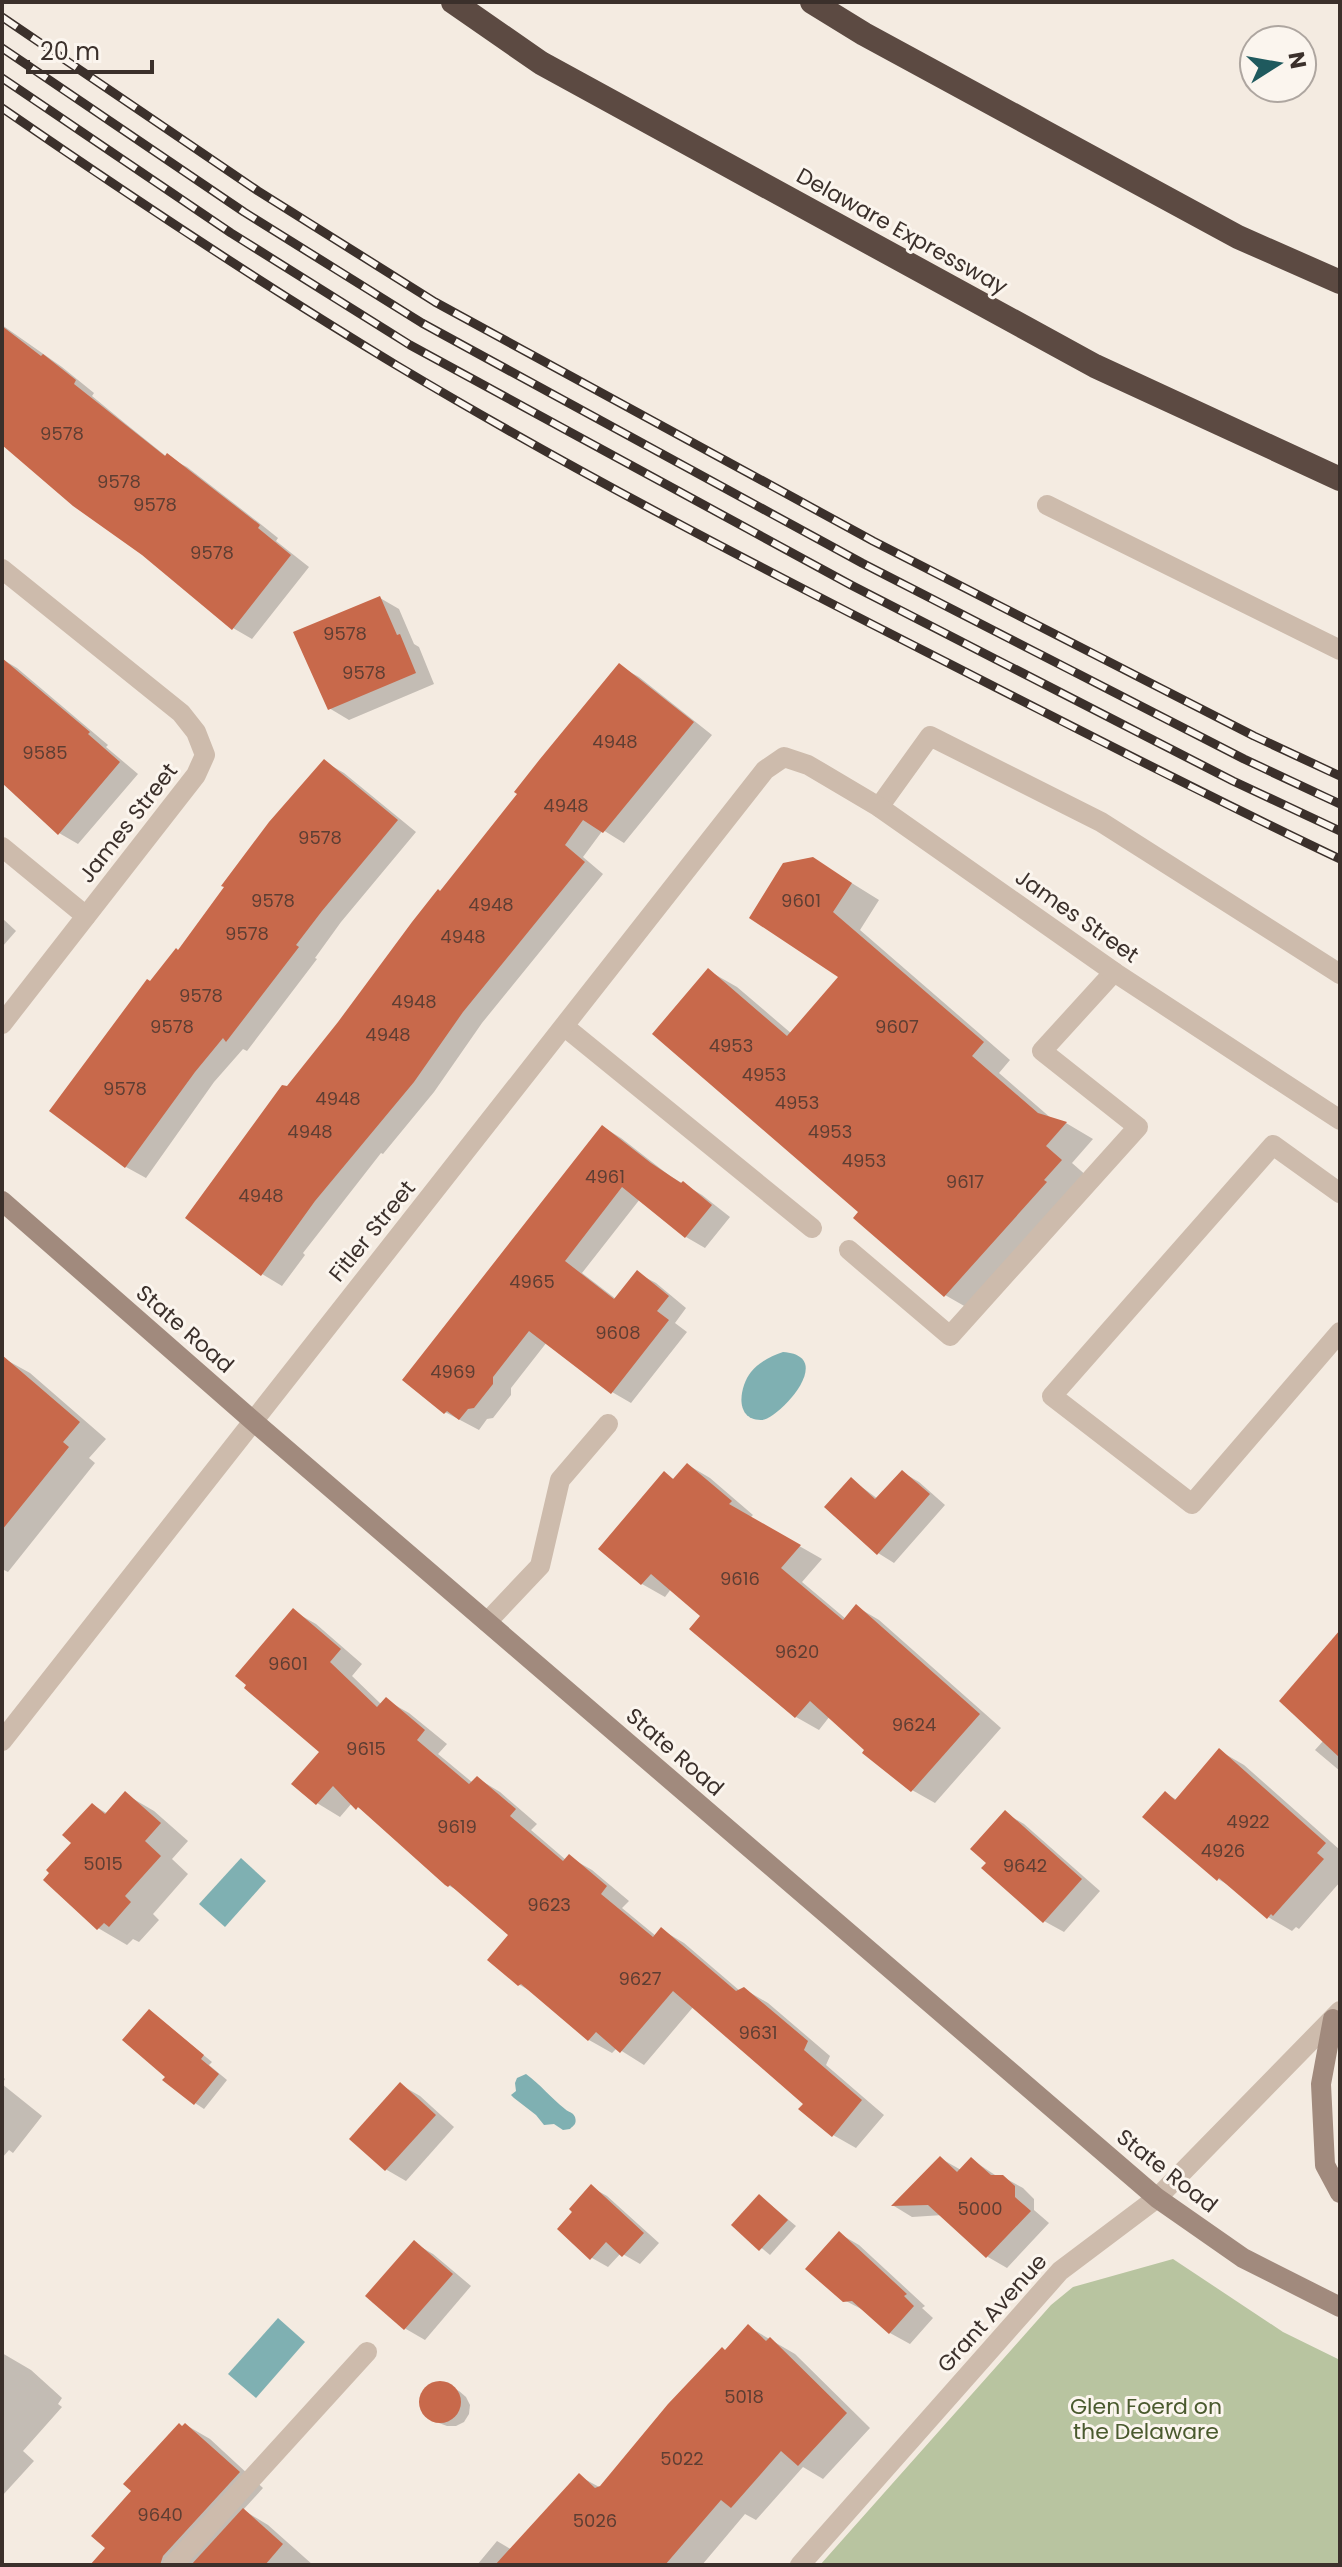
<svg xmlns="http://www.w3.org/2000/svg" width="1342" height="2567" font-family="Poppins,sans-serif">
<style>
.green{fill:#b8c4a0}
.water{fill:#7fb0b2}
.shadow{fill:#0003}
.building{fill:#c8694b}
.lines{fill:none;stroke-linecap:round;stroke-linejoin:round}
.service{stroke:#cdbbac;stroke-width:20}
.minor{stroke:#cdbbac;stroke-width:20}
.tertiary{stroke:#cdbbac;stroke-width:20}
.secondary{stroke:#a18a7d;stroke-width:20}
.motorway{stroke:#5c4a42;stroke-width:24}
.rail-casing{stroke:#3b302b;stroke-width:9}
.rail{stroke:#fbf5ee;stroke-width:6;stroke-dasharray:18;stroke-linecap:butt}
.labels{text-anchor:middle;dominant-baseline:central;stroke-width:6;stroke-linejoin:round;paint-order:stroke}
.number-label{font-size:18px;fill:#5e3e33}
.street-label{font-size:22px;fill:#3b302b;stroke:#fbf5ee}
.park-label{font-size:22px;fill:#4a5a2e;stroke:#fbf5ee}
</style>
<rect width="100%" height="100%" fill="#f4ebe1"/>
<path class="green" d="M1173,2259L1283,2332L1340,2360V2565H820L1051,2305L1073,2287Z"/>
<g class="water">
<path d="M783,1352C838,1356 778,1419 762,1420C734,1421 739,1387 751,1372C759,1362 771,1356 783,1352Z"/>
<path d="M241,1858L266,1881L225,1927L199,1904Z"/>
<path d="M526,2074C540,2084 551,2098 565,2109C569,2113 572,2111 575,2117C577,2124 574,2125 570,2129L563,2130L554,2124L544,2125L536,2115L514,2098L511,2095L516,2091L515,2083L517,2078Z"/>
<path d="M278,2318L305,2342L256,2398L228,2374Z"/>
</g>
<g class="shadow">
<path d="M2,325L62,367L94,393L92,396L126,424L167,457L187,467L258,522L278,538L276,541L309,567L252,639L233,628L144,554L2,444Z"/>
<path d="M380,598L399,609L414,644L419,647L434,684L349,720L329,708Z"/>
<path d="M2,659L17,668L108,745L106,747L138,774L78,844L59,833L2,781Z"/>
<path d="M619,666L639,677L712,735L624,843L603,830L583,857L603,874L482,1023L434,1092L383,1154L381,1153L303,1253L305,1255L282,1286L262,1274L188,1217Z"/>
<path d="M325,762L344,773L416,832L341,922L315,958L317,959L247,1051L243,1049L214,1082L146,1178L126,1167L52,1110L179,953Z"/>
<path d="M813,859L879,900L860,930L1010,1060L999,1073L1052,1119L1066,1123L1093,1139L1072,1163L1088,1177L973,1311L945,1295L860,1212L709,971L737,987L792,1034L841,977Z"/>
<path d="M2,918L16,931L2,947Z"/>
<path d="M603,1127L621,1138L670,1176L702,1195L730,1217L705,1248L686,1237L640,1199L582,1273L616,1299L637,1273L656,1283L686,1308L675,1323L687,1332L631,1403L612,1392L547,1342L511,1388V1395L493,1418L487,1419L479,1430L445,1412Z"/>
<path d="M3,1358L30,1373L106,1439L89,1458L95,1463L8,1572L2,1569Z"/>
<path d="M688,1465L710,1478L753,1515L750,1518L822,1559L802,1582L846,1619L857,1607L879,1620L1001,1728L935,1803L912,1790L865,1752L866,1750L830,1716L819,1730L796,1717L692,1629L703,1616L671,1589L665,1597L642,1584L601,1548L664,1474L675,1480Z"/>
<path d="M902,1472L919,1482L945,1505L894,1563L878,1553L851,1479L878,1499Z"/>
<path d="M293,1611L316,1624L362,1664L352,1676L382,1705L386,1700L409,1713L447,1744L438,1754L473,1783L477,1778L500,1792L537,1824L531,1830L566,1860L569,1857L592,1870L629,1901L622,1908L656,1936L662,1930L684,1943L740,1991L744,1989L768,2003L830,2056L826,2065L884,2115L856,2148L833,2135L805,2104L694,2006L644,2065L617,2048L612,2053L589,2040L537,1995L520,1985L511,1935L464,1894L446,1884L371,1816L352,1803L340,1817L317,1803L322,1752Z"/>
<path d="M1340,1639V1771L1315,1750L1324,1740Z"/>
<path d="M1220,1751L1244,1765L1340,1850V1882L1299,1929L1296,1927L1292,1931L1268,1917L1235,1889L1218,1879L1165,1793L1177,1800Z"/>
<path d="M125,1794L154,1811L188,1841L172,1859L188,1874L153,1914L159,1920L139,1942L133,1939L127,1945L98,1928L73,1843L93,1805L108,1814Z"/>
<path d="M1005,1813L1024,1824L1100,1891L1064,1932L1044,1921Z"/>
<path d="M150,2011L212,2062L209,2065L227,2080L204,2109L195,2103Z"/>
<path d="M2,2076L5,2079L2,2084L42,2116L13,2153L9,2150L2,2158Z"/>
<path d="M401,2085L420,2096L454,2127L406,2181L387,2170L352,2138Z"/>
<path d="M940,2158L961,2170L971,2159L998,2177H1003L1023,2188L1034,2199V2210L1049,2223L1007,2268L988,2257L943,2215L912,2217L894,2206Z"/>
<path d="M591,2187L607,2196L659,2243L640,2264L621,2253L608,2267L592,2258L559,2229Z"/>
<path d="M760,2196L796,2226L770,2255L734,2225Z"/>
<path d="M840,2234L859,2245L925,2306L922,2308L933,2318L910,2344L890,2333L867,2312L844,2300Z"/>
<path d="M414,2243L433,2254L471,2286L425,2340L406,2329L368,2296Z"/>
<path d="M749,2327L795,2354L870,2428L823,2479L803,2467L756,2520L745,2514L702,2565H477L497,2541L512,2550L579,2476L601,2488Z"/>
<path d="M2,2353L31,2370L62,2398L58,2404L62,2407L23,2451L34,2461L2,2496Z"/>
<path d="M440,2383L459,2391L466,2397L470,2405L469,2414L464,2422L456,2426H447L439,2423L428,2417L423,2409L422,2400L425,2391Z"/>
<path d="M186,2425L210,2439L263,2488L243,2510L268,2525L313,2565H117L134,2491Z"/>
</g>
<g class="building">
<path d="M2,326L41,356L43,354L76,380L74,384L165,456L167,453L260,525L258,528L291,555L232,630L142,555L73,506L2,445Z"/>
<path d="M380,596L397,635L400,634L416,673L328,710L293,632Z"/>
<path d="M2,658L90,732L88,734L120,762L58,835L2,783Z"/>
<path d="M619,663L694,722L603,833L583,820L565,845L585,862L463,1012L414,1082L315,1201L261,1276L185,1218L282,1085L287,1086L338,1022L412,922L438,889L440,891L517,794L514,792L540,759Z"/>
<path d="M324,759L398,820L322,911L296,945L299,947L226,1042L223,1038L195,1072L125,1168L49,1111L147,979L150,981L176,948L178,950L224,887L221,886L269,822Z"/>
<path d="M813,857L852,883L833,912L984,1042L972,1056L1038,1113L1067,1122L1046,1146L1062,1160L1044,1180L1047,1182L944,1297L853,1218L858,1212L652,1034L708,968L787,1036L838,977L749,918L783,863Z"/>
<path d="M602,1125L651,1163L681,1183L683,1181L712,1205L685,1238L622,1187L565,1261L614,1299L637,1270L669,1296L657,1311L669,1320L611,1394L529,1331L493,1377V1384L474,1408L468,1409L459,1420L447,1411L444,1414L402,1380Z"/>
<path d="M2,1355L80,1422L63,1442L69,1447L2,1530Z"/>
<path d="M687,1463L732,1501L729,1504L801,1545L781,1568L843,1620L856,1604L980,1714L911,1792L862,1753L864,1750L810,1701L795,1718L689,1629L700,1616L651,1574L641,1585L598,1549L664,1471L673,1479Z"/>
<path d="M902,1470L930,1494L877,1555L824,1507L851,1477L875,1499Z"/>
<path d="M293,1608L341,1649L330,1662L377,1707L386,1697L425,1730L417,1740L469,1784L477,1776L516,1809L510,1816L563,1861L569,1854L581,1864L607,1886L601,1894L653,1937L661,1927L736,1991L744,1987L808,2041L804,2050L862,2100L832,2137L798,2109L803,2104L673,1991L620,2053L596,2032L588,2041L521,1984L518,1986L487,1960L508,1935L450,1885L448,1887L445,1885L358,1807L356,1810L333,1786L316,1805L291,1784L319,1752L244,1688L246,1685L235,1676Z"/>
<path d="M1340,1630V1758L1279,1701Z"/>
<path d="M1219,1748L1326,1843L1317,1853L1324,1859L1273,1916L1271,1914L1267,1919L1219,1878L1217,1881L1142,1817L1165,1791L1175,1800Z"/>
<path d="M125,1791L161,1823L145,1841L161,1856L125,1896L131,1902L109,1927L104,1923L97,1930L43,1880L49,1873L46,1870L71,1843L62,1835L92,1803L105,1814Z"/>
<path d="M1005,1810L1082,1879L1043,1923L981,1868L986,1863L970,1849Z"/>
<path d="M149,2009L204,2055L201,2059L219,2074L194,2105L162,2080L165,2077L122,2040Z"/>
<path d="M400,2082L436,2115L385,2171L349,2139Z"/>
<path d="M940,2156L957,2172L971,2157L991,2175H1003L1015,2186V2197L1031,2211L986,2258L928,2205L891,2206Z"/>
<path d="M591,2184L644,2233L622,2257L606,2242L590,2260L557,2229L572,2212L569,2209Z"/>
<path d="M759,2194L788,2220L759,2251L731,2225Z"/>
<path d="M839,2231L907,2294L904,2296L914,2306L889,2334L852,2301L843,2302L805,2269Z"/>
<path d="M414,2240L453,2274L404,2330L365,2296Z"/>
<path d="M748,2324L766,2341L770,2337L847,2413L798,2466L781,2451L731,2508L721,2500L665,2565H495L579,2473L595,2488L600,2486L668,2404L722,2347L725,2350Z"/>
<circle cx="440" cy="2402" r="21"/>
<path d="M179,2423L182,2426L185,2423L240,2472L163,2556L160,2565H90L105,2548L91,2536L131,2491L123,2484Z"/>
<path d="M243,2508L283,2544L265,2565H191Z"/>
</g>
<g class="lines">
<g class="service">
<path d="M1047,505L1340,650"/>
<path d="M879,807L930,736L1101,822L1340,974"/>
<path d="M2,847L86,916"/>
<path d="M565,1027L812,1228"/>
<path d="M1340,1193L1273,1145L1052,1396L1192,1504L1340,1332"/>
<path d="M849,1250L950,1336L1138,1127L1042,1051L1114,972"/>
<path d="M487,1622L540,1566L560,1480L608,1424"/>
<path d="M173,2565L367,2352"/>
</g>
<g class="minor">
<path d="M2,569L181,713L196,732L205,755L196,775L2,1024"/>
<path d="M2,1741L765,770L784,757L808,765L879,807L1114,972L1340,1120"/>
<path d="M800,2565L1060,2271L1157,2198"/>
</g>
<path class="tertiary" d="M1157,2198L1340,2011"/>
<g class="secondary">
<path d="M2,1201L252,1420L1157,2198L1243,2258L1340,2307"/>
<path d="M1333,2019L1321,2084L1325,2165L1340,2193"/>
</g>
<g class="motorway">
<path d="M453,2L541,63L1095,366L1340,479"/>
<path d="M812,2L864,34L1238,237L1340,282"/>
</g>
<defs>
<g id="rail">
<path d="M2,17L258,191L435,302L873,541L1254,736L1340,776"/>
<path d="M2,48L244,212L422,323L862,563L1244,759L1340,804"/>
<path d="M2,78L231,233L410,345L851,585L1233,781L1340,831"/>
<path d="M2,108C131,197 262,284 396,365C575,472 761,568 946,662C1077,729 1207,796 1340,859"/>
</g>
</defs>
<use href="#rail" class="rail-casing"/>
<use href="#rail" class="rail"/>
</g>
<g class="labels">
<g class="number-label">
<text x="62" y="433">9578</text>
<text x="119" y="481">9578</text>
<text x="155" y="504">9578</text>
<text x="212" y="552">9578</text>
<text x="345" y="633">9578</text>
<text x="364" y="672">9578</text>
<text x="615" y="741">4948</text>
<text x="45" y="752">9585</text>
<text x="566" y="805">4948</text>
<text x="320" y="837">9578</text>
<text x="273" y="900">9578</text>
<text x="801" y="900">9601</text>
<text x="491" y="904">4948</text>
<text x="247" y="933">9578</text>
<text x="463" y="936">4948</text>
<text x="201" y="995">9578</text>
<text x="414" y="1001">4948</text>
<text x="172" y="1026">9578</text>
<text x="897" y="1026">9607</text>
<text x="388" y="1034">4948</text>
<text x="731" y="1045">4953</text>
<text x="764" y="1074">4953</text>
<text x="125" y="1088">9578</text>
<text x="338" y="1098">4948</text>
<text x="797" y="1102">4953</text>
<text x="310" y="1131">4948</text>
<text x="830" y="1131">4953</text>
<text x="864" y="1160">4953</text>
<text x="605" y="1176">4961</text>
<text x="965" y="1181">9617</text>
<text x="261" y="1195">4948</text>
<text x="532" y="1281">4965</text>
<text x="618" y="1332">9608</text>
<text x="453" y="1371">4969</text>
<text x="740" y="1578">9616</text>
<text x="797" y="1651">9620</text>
<text x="288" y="1663">9601</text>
<text x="914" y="1724">9624</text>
<text x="366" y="1748">9615</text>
<text x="1248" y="1821">4922</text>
<text x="457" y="1826">9619</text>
<text x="1223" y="1850">4926</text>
<text x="103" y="1863">5015</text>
<text x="1025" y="1865">9642</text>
<text x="549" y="1904">9623</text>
<text x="640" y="1978">9627</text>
<text x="758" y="2032">9631</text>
<text x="980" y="2208">5000</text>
<text x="744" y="2396">5018</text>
<text x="682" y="2458">5022</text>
<text x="160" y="2514">9640</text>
<text x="595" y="2520">5026</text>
</g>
<g class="street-label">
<text transform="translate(902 231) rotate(29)">Delaware Expressway</text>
<text transform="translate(128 823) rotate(-52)">James Street</text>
<text transform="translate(1077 916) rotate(35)">James Street</text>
<text transform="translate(372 1231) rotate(-51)">Fitler Street</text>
<text transform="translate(185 1329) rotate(41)">State Road</text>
<text transform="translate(675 1752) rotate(41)">State Road</text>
<text transform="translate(1167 2171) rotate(38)">State Road</text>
<text transform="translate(992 2313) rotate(-48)">Grant Avenue</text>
</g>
<g class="park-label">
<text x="1146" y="2406">Glen Foerd on<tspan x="1146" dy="25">the Delaware</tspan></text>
</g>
</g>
<rect width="1342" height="2567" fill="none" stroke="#3b302b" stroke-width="8"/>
<g transform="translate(1278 64) rotate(79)"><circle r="38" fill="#fbf5ee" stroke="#aea6a0" stroke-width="2"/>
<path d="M0-6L14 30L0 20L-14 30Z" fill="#1f5a5e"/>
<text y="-12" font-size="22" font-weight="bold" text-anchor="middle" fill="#3b302b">N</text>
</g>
<path d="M28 60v12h124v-12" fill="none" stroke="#3b302b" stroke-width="4"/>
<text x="40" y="60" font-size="24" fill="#3b302b" stroke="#fbf5ee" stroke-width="6" paint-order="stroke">20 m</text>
</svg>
